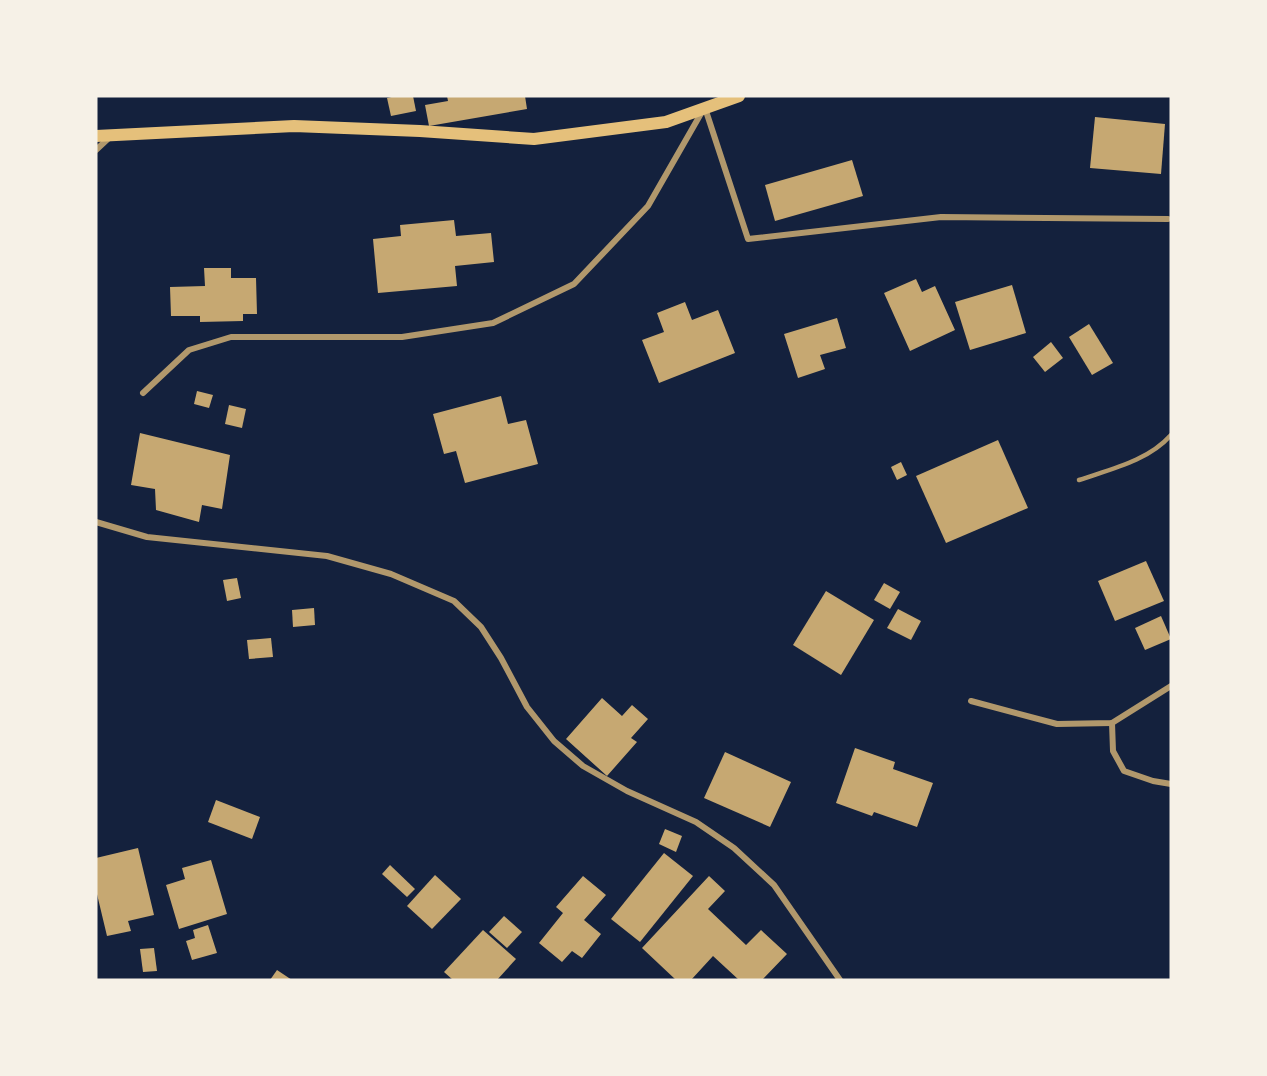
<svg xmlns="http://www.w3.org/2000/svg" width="1267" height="1076" font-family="Rubik,sans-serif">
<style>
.building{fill:#c6a872}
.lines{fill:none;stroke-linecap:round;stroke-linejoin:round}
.service{stroke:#b1986c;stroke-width:4.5}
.minor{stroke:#b1986c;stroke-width:6}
.secondary{stroke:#e5c07b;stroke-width:12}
</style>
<rect width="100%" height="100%" fill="#14213d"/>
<g class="building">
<path d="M396,96H413L416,111L391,116L387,98Z"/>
<path d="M447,96H525L527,109L429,126L425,105L448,101Z"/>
<path d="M1095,117L1165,124L1161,174L1090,168Z"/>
<path d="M852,160L863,196L775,221L765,185Z"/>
<path d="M454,220L456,236L491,233L494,262L455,266L457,286L378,293L373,239L401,236L400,225Z"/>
<path d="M204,268H231V278H256L257,314H243V321L200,322V316H171L170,287L205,286Z"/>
<path d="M916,279L922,292L935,286L955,330L910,351L884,293Z"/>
<path d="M1012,285L1026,333L970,350L955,302Z"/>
<path d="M685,302L692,320L718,310L735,353L659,383L642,340L664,332L657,313Z"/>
<path d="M837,318L846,348L820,355L825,369L798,378L784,334Z"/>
<path d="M1089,324L1113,363L1092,375L1069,337Z"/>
<path d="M1051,342L1063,358L1045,372L1033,357Z"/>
<path d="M197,391L213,395L209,408L194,404Z"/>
<path d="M501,396L508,424L526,420L538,464L465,483L456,451L444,454L433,414Z"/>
<path d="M229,405L246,409L242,428L225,424Z"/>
<path d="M140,433L230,455L222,509L202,505L199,522L156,510L155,489L131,485Z"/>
<path d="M998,440L1028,508L946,543L916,476Z"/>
<path d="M901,462L907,475L897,480L891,467Z"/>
<path d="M1146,561L1164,601L1115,621L1098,581Z"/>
<path d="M237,578L241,598L227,601L223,580Z"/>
<path d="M884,583L900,592L890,609L874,600Z"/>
<path d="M826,591L874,620L841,675L793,645Z"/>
<path d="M314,608L315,625L293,627L292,610Z"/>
<path d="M898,609L921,621L911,640L887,628Z"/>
<path d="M1161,616L1171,639L1145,650L1135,628Z"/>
<path d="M271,638L273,657L249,659L247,640Z"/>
<path d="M602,698L622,716L632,705L648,719L631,738L637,742L607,776L566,739Z"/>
<path d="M855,748L895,762L893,769L933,783L917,827L874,812L872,816L836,803Z"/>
<path d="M725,752L791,782L770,827L704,798Z"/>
<path d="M216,800L260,817L252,839L208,822Z"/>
<path d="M665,829L682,836L676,852L659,844Z"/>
<path d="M138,848L154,915L128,921L131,931L107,936L96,890V858Z"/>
<path d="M664,853L693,876L640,942L611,919Z"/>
<path d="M211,860L227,914L179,929L166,885L185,879L182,868Z"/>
<path d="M390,865L415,889L407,897L382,874Z"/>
<path d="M435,875L461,899L432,929L407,906Z"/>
<path d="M583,876L606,895L584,920L601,934L582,958L572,951L562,962L539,943L563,913L556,907Z"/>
<path d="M709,876L725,891L708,909L746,945L761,930L787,954L762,980H739L713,956L691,980H676L642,948Z"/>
<path d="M504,916L522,932L507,948L489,932Z"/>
<path d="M208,925L217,953L192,960L186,941L195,938L193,930Z"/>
<path d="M483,930L516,959L497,980H453L444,972Z"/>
<path d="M154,948L157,971L143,972L140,949Z"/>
<path d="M277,970L292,980H270Z"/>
</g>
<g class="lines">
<path class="service" d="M1079,480C1111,469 1148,461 1171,435"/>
<g class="minor">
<path d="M705,108L748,239L941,217L1168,219"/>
<path d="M96,150L111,136"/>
<path d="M143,393L189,350L231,337H402L493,323L574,284L648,206L703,110"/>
<path d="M96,522L147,537L327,556L391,574L454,601L481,627L501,658L527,707L554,741L583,766L627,791L696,822L734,848L774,885L840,980"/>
<path d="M971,701L1057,724L1112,723L1171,686"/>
<path d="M1112,723L1113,751L1124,771L1153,781L1171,784"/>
</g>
<path class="secondary" d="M96,136L294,126L420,131L534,139L666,122L739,96"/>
</g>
<rect width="1267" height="1076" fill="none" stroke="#f6f1e7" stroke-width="195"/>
</svg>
